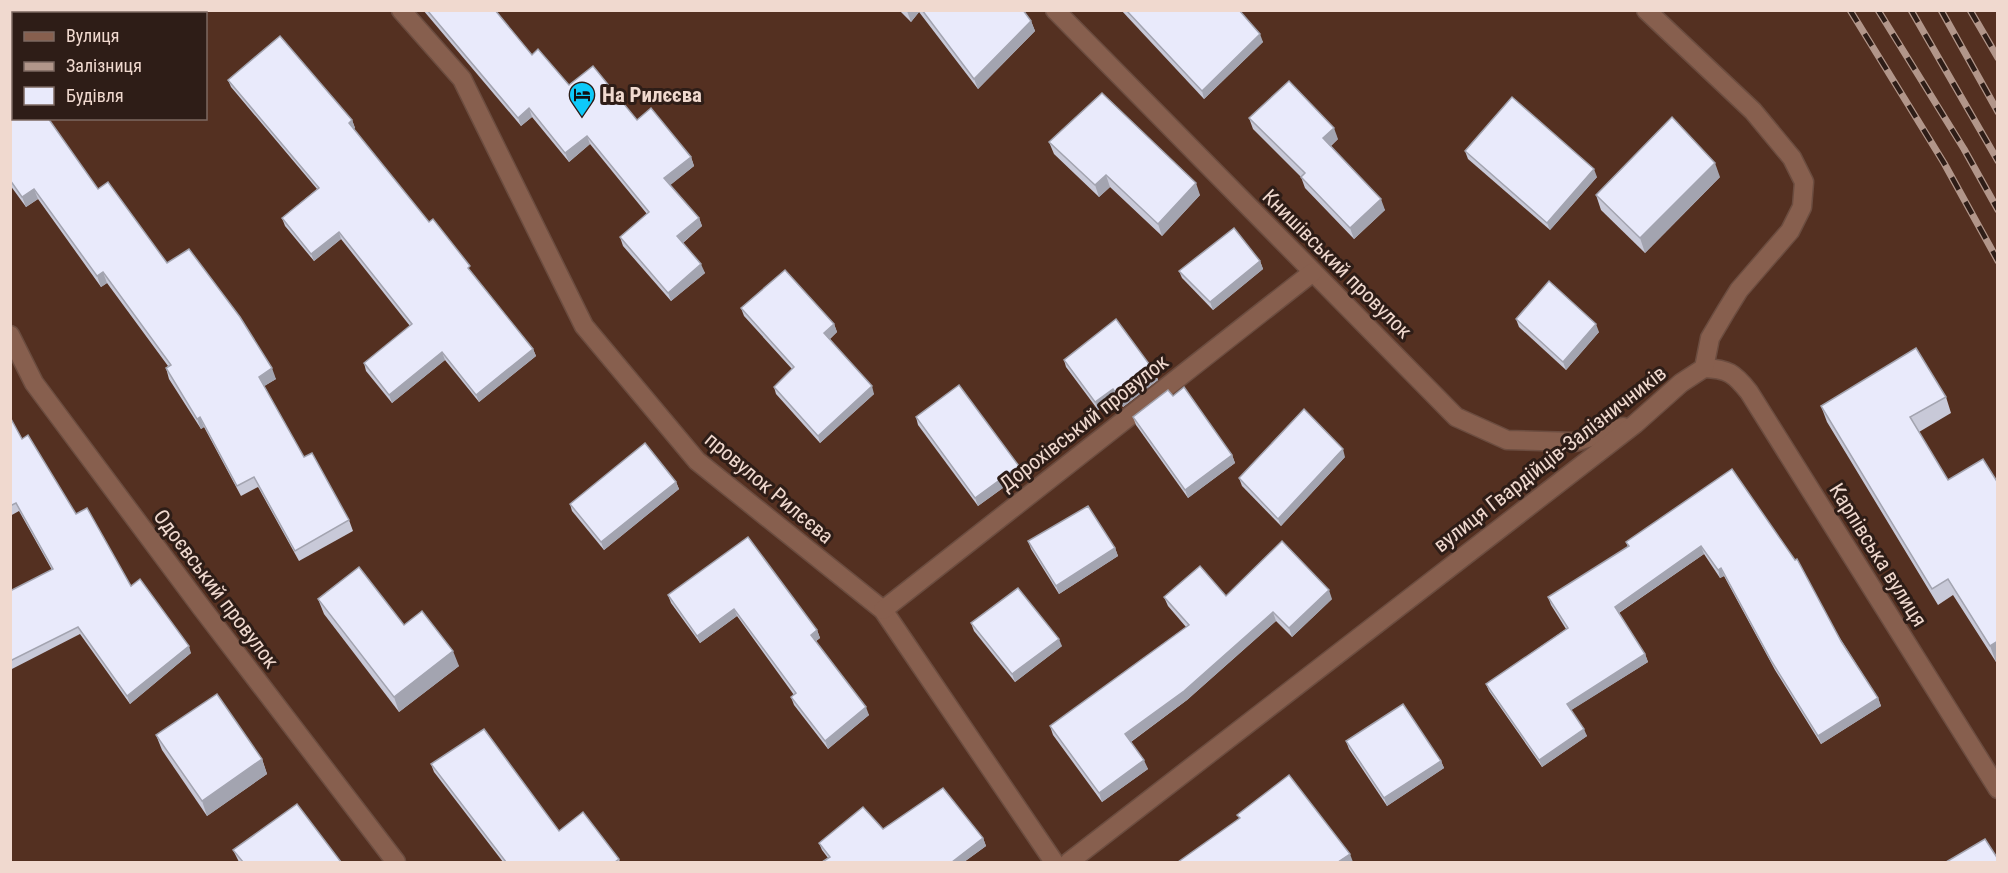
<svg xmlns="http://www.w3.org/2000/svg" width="2008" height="873" font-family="'Roboto Condensed',sans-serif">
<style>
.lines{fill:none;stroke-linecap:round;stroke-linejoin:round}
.minor-casing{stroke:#6c4d40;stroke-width:21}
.minor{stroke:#875f4e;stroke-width:18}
.rail-casing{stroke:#b2968a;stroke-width:7}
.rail{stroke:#2e1d17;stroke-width:4.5;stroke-dasharray:14;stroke-linecap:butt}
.wall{fill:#c8c9d8}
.shaded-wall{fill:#a3a4b0}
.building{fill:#e9eafb;stroke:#a3a4b0;stroke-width:1.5}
.labels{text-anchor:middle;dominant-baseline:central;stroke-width:6;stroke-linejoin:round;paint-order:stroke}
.poi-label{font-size:21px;font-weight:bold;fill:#f0d9cf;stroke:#2e1d17;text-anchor:start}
.street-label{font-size:21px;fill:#f0d9cf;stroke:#2e1d17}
</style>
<rect width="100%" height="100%" fill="#543021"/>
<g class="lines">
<defs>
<g id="minor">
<path d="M401,10L462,79L584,326L697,461L883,610L1054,862"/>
<path d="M1055,10L1456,417L1507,440L1575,442L1623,427"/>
<path d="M125,14L130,10"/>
<path d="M10,78L14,77"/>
<path d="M10,335L34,383L201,607L396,862"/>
<path d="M1704,368C1728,369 1734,373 1749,392L1998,789"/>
<path d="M883,610L1313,272"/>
<path d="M1069,862L1635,424L1681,383L1704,368L1710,338L1726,311L1739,290L1790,231L1802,207L1804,182L1792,158L1753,111L1646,10"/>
</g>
</defs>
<use href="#minor" class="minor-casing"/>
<use href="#minor" class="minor"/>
<defs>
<g id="rail">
<path d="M1850,10L1944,163L1998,261"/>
<path d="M1878,10L1964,149L1998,210"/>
<path d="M1911,10L1998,161"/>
<path d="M1941,10L1998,112"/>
<path d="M1970,10L1998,58"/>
</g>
</defs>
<use href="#rail" class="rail-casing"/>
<use href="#rail" class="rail"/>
</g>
<g class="wall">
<path d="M423,10H495L532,55L569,85L637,120L691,157L694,166L670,185L699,218L702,226L683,243L705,273L671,301L623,246L620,237L647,214L590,144L569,162L532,117L521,126Z"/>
<path d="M899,10H1023L1031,21L1035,31L978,89L919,12L911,22Z"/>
<path d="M1121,10H1239L1263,42L1204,99Z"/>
<path d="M228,80L352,120L355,128L353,129L429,222L473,274L533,349L536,356L479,402L445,360L392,403L366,371L364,363L410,326L341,239L314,261L285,226L282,218L317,189L231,87Z"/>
<path d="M10,88L98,189L276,379L264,386L304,457L349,520L353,531L299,561L258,487L241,496L204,427L201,429L169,379L166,368L168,366L107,283L101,287L38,199L26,207L10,185Z"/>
<path d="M1249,118L1338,139L1331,146L1385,210L1354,239L1305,188L1301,177L1253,129Z"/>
<path d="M1049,142L1200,195L1162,236L1110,187L1099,197L1054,154Z"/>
<path d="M1465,151L1597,177L1550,230L1468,159Z"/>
<path d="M1720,177L1645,253L1601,210L1596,195Z"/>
<path d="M1260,261L1263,269L1213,310L1182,278L1179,271Z"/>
<path d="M741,308L834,324L837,332L830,339L874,394L820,443L776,394L774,387L792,369L744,316Z"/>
<path d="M1516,319L1599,332L1566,370L1519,327Z"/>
<path d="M1064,360L1155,372L1158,380L1123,407L1116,397L1098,410L1066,367Z"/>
<path d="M1173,396L1232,455L1235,463L1188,498L1136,425L1133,417Z"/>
<path d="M1946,397L1951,413L1919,432L1948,480L1998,483V661L1996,662L1953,595L1938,605L1827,422L1821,406Z"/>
<path d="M10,417L22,439L76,514L131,586L191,653L130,704L80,634L10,670V591L52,570L19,511L10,516Z"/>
<path d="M916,417L1022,474L978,506L918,425Z"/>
<path d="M1345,457L1281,526L1242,486L1239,478Z"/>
<path d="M1732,469L1878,698L1881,706L1821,744L1775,670L1724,576L1720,578L1704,554L1619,613L1645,654L1648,662L1571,710L1587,736L1542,767L1489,691L1486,684L1566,629L1551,605L1548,597L1628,547L1626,542Z"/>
<path d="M676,482L679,489L604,550L572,511L570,504Z"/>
<path d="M748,537L817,630L820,638L815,642L869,715L828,749L794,705L791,697L794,695L737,616L700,643L671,603L668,595Z"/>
<path d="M1028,541L1115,548L1118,556L1059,594L1031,549Z"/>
<path d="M1226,596L1332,599L1292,637L1276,621L1187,700L1131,742L1148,769L1102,802L1053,735L1050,726L1186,627L1168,606L1164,597Z"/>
<path d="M318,599L404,625L459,666L399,712L324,614Z"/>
<path d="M971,623L1062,646L1015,682L974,631Z"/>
<path d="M156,735L262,759L267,774L207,816L162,750Z"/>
<path d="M1346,741L1441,761L1444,768L1387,806L1349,749Z"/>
<path d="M431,764L559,831L619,859L620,862H503L434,772Z"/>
<path d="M883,829L983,838L986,846L964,862H822L828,858L822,850L819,843Z"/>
<path d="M233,850L341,862H239Z"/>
</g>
<g class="shaded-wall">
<path d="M908,10H919V12L911,22L907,11Z"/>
<path d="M1031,21L1035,31L978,89L974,79Z"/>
<path d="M1260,34L1263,42L1204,99L1202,91Z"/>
<path d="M529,108L532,117L521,126L518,118Z"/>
<path d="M352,120L355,128L351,131L349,123Z"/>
<path d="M1334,128L1338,139L1327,149L1323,138Z"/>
<path d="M587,136L590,144L569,162L565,153Z"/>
<path d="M691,157L694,166L668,187L664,178Z"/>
<path d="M1715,163L1720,177L1645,253L1640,238Z"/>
<path d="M1594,169L1597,177L1550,230L1547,223Z"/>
<path d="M1106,175L1110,187L1099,197L1095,185Z"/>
<path d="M1196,183L1200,195L1162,236L1158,224Z"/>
<path d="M34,189L38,199L26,207L22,197Z"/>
<path d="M1381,199L1385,210L1354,239L1350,228Z"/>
<path d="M699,218L702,226L680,245L677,236Z"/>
<path d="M339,232L341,239L314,261L311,254Z"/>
<path d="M1260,261L1263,269L1213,310L1210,302Z"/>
<path d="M701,264L705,273L671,301L668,293Z"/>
<path d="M103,272L107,283L101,287L97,276Z"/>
<path d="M834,324L837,332L827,341L824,333Z"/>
<path d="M1596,324L1599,332L1566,370L1563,362Z"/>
<path d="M533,349L536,356L479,402L476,395Z"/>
<path d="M442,352L445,360L392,403L389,395Z"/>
<path d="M272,368L276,379L263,387L259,377Z"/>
<path d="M1155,372L1158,380L1123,407L1120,399Z"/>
<path d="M872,386L874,394L820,443L818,436Z"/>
<path d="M1113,389L1116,397L1098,410L1095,402Z"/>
<path d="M200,417L204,427L201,429L197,419Z"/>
<path d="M1343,449L1345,457L1281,526L1278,519Z"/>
<path d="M1232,455L1235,463L1188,498L1185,490Z"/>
<path d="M1019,466L1022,474L978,506L975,498Z"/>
<path d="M676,482L679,489L604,550L601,542Z"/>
<path d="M1701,546L1704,554L1617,614L1615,607Z"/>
<path d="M1115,548L1118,556L1059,594L1056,586Z"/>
<path d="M1721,568L1724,576L1720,578L1718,570Z"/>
<path d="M1329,590L1332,599L1292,637L1289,628Z"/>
<path d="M734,609L737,616L700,643L697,636Z"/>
<path d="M1273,612L1276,621L1187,700L1129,743L1125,734Z"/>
<path d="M817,630L820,638L813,643L811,635Z"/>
<path d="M1059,639L1062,646L1015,682L1012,674Z"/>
<path d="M1998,641V661L1996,662L1990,646Z"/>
<path d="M189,646L191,653L130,704L127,696Z"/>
<path d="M453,651L459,666L399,712L394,697Z"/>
<path d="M1645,654L1648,662L1570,711L1567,704Z"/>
<path d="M1878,698L1881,706L1821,744L1818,736Z"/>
<path d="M866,707L869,715L828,749L825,741Z"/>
<path d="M1584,729L1587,736L1542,767L1539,760Z"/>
<path d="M262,759L267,774L207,816L202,801Z"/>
<path d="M1144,760L1148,769L1102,802L1099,793Z"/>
<path d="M1441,761L1444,768L1387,806L1384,798Z"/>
<path d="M983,838L986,846L964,862H952Z"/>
<path d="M1350,854L1353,862H1338Z"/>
</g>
<g class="building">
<path d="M427,10H495L532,55L538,49L569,85L593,66L637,120L651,108L691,157L664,178L699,218L677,236L701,264L668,293L620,237L649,212L587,136L565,153L529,108L518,118Z"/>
<path d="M922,10H1023L1031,21L974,79Z"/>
<path d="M1126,10H1239L1260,34L1202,91Z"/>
<path d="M280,36L352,120L349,123L429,222L433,219L470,266L468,268L533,349L476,395L442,352L389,395L364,363L412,324L339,232L311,254L282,218L319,188L228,80Z"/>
<path d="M1289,81L1334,128L1323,138L1381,199L1350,228L1301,177L1305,173L1249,118Z"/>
<path d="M14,86V118H48L98,189L108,182L167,263L189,249L240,317L272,368L259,377L304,457L312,453L349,520L295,551L254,477L237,486L200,417L197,419L166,368L171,365L103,272L97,276L34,189L22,197L10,180V88Z"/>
<path d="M1102,93L1196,183L1158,224L1106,175L1095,185L1049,142Z"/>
<path d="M1512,97L1594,169L1547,223L1465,151Z"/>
<path d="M1672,117L1715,163L1640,238L1596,195Z"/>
<path d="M1234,228L1260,261L1210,302L1179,271Z"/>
<path d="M785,270L834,324L824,333L872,386L818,436L774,387L794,367L741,308Z"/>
<path d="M1549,281L1596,324L1563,362L1516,319Z"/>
<path d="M1116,319L1155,372L1120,399L1113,389L1095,402L1064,360Z"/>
<path d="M1916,348L1946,397L1910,417L1948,480L1983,459L1998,483V641L1990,646L1948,579L1932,589L1821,406Z"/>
<path d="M959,385L1019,466L975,498L916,417Z"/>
<path d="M1184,387L1232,455L1185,490L1133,417L1168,390L1173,396Z"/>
<path d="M1304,409L1343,449L1278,519L1239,478Z"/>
<path d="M10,417L22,439L28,435L76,514L87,508L131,586L140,579L189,646L127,696L78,627L10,661V591L53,569L16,503L10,506Z"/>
<path d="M645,443L676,482L601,542L570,504Z"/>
<path d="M1732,469L1795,560L1797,559L1841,641L1878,698L1818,736L1772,662L1721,568L1718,570L1701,546L1615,607L1645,654L1567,704L1584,729L1539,760L1486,684L1568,628L1548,597L1629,546L1626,542Z"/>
<path d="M1088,506L1115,548L1056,586L1028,541Z"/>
<path d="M748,537L817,630L811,635L866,707L825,741L791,697L796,693L734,609L697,636L668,595Z"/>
<path d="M1282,541L1329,590L1289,628L1273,612L1184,691L1125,734L1144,760L1099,793L1050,726L1189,625L1164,597L1200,566L1226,596Z"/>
<path d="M359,567L404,625L422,611L453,651L394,697L318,599Z"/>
<path d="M1018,588L1059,639L1012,674L971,623Z"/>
<path d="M217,694L262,759L202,801L156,735Z"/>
<path d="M1403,704L1441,761L1384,798L1346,741Z"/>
<path d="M484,729L559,831L583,812L619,859L615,862H506L431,764Z"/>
<path d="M1289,775L1350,854L1338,862H1178L1240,818L1237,815Z"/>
<path d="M943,788L983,838L952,862H822L830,857L819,843L863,807L883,829Z"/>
<path d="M297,804L341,862H243L233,850Z"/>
<path d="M1985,839L1998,859V862H1946Z"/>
</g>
<defs>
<symbol id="hotel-pin" viewBox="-11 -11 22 30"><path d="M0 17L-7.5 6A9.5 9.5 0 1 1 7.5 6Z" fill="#0dcafa" stroke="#2e1d17"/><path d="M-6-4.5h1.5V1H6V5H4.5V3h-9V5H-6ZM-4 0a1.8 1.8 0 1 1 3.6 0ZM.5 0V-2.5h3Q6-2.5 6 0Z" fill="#111"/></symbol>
</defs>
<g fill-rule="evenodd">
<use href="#hotel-pin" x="567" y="80" width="30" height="40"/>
</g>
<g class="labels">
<g class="poi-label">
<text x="602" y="95">На Рилєєва</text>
</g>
<g class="street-label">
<text transform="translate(1337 264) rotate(45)">Книшівський провулок</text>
<text transform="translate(1084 423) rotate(-38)">Дорохівський провулок</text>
<text transform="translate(1550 459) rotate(-38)">вулиця Гвардійців-Залізничників</text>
<text transform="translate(769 488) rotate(40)">провулок Рилєєва</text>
<text transform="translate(1878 555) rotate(58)">Карпівська вулиця</text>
<text transform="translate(216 589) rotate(53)">Одоєвський провулок</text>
</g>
</g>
<rect width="2008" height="873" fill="none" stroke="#f0d9cf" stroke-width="24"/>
<rect x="12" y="12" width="195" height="108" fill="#2e1d17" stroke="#7c6861" stroke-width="1.5"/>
<rect x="24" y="32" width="30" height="9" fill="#875f4e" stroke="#7c6861" stroke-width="1.5"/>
<text x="66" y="42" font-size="18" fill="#f0d9cf">Вулиця</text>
<rect x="24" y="62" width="30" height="9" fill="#b2968a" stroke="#7c6861" stroke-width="1.5"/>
<text x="66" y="72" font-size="18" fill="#f0d9cf">Залізниця</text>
<rect x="24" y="87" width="30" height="18" fill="#e9eafb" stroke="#7c6861" stroke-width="1.5"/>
<text x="66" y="102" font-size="18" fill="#f0d9cf">Будівля</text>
</svg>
